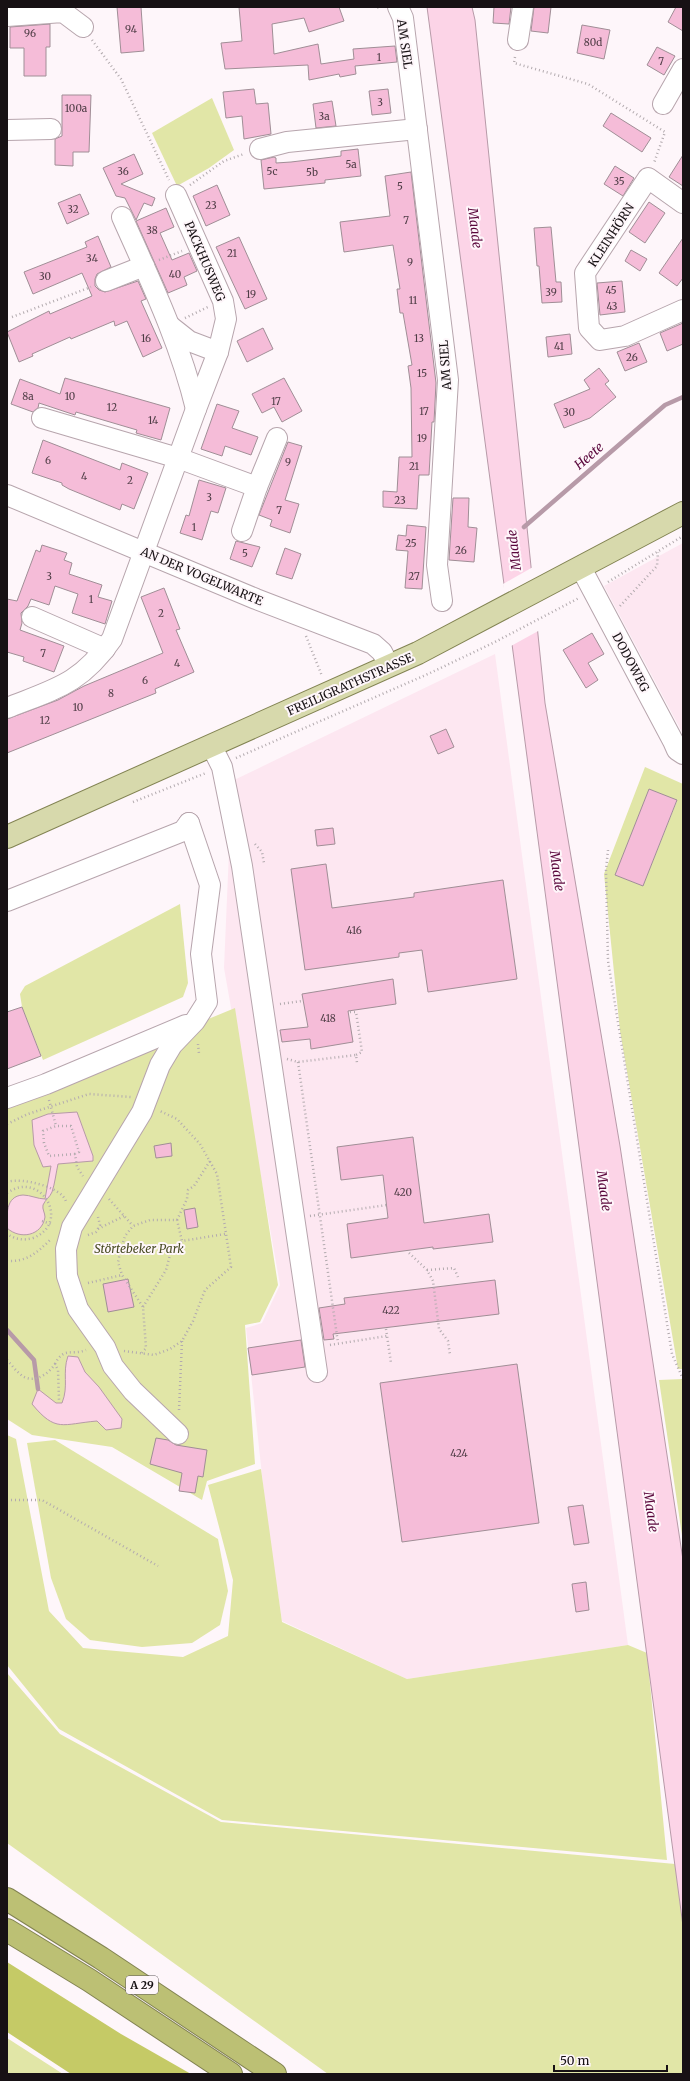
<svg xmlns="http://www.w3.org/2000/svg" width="690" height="2081" font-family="Merriweather,serif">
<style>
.built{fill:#fde7f1}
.green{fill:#e1e6a7;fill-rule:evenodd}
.forest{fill:#c5ca66}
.water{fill:#fcd4e7;stroke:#b79aa8}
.pier{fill:#fef6fa}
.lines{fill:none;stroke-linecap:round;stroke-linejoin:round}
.stream{stroke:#b79aa8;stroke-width:4.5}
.building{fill:#f5bcd8;stroke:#a08e96}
.minor-casing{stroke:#b7a5ad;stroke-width:22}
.major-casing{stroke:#828352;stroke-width:24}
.highway-casing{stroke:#828352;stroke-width:24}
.path{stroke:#b3abaf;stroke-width:2.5;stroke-dasharray:1 3;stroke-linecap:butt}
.minor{stroke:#fff;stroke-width:20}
.major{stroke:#d7d9ac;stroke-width:22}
.highway{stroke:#bcc074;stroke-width:22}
.labels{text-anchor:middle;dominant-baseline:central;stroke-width:4;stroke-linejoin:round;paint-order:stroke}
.number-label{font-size:10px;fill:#4e3c45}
.shield{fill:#fef6fa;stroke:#5c5659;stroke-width:1}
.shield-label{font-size:11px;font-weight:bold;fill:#171114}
.street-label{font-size:12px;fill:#171114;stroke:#fef6fa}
.park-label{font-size:12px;font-style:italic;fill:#484b21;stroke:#fef6fa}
.water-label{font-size:13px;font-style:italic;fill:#5a073c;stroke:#fef6fa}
</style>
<rect width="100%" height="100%" fill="#fef6fa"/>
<g class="built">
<path d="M683,543V734L604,586Z"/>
<path d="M495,654L628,1645L407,1679L282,1621L267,1521L246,1328L262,1323L280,1285L224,968L232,781Z"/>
</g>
<g class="green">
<path d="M212,98L234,150L209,168L177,186L152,133Z"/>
<path d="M645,767L683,784V1369H678L620,1031L604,874ZM649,789L677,801L643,886L615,875Z"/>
<path d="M180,904L188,983L183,997L43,1060L22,1007L20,994L25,986Z"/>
<path d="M235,1008L278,1285L260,1322L245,1325L255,1464L207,1481L202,1500L112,1447L32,1435L7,1419V1102Z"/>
<path d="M683,1379V1542L659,1380Z"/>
<path d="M7,1435L16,1439L49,1611L83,1648L183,1657L228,1636L233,1580L208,1485L261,1469L282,1622L407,1679L628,1645L647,1653L667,1860L222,1820L59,1729L7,1665Z"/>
<path d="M55,1440L218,1539L228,1591L220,1625L192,1643L142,1647L90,1640L66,1619L51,1578L27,1443Z"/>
<path d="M7,1673L60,1734L221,1822L675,1864L683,1926V2074H328L7,1843Z"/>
<path d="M7,2038L63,2074H7Z"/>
</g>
<path class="forest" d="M7,1962L121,2034L191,2074H71L7,2032Z"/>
<g class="water">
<path d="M427,7H472L475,20L545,703L620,1146L683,1560V1926Z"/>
<path d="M77,1112L93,1156V1161L58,1164C56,1173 55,1183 52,1192C50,1197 45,1200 43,1205C42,1209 45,1213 45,1217C42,1236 20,1240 7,1228C7,1216 5,1196 23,1195C30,1195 38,1199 45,1199L51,1166L43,1167L34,1145L32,1120L48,1114Z"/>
<path d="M68,1356L78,1357L85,1372L99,1387L122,1419L121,1428L106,1430L97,1421C62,1424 56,1433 32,1404L38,1389L56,1403H62C69,1386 62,1373 68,1356Z"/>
</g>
<path class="pier" d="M533,567L540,630L511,646L503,584Z"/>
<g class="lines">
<g class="stream">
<path d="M524,527L665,405L683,397"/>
<path d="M7,1330L34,1360L38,1389"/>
</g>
</g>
<g class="building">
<path d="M117,7H141L144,51L121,53Z"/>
<path d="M239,7H339L344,21L309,32L304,18L272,24L274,54L318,44L321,64L354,59L353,49L395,46L397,62L355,66L356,74L340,77L339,74L309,80L308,65L225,69L221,43L242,41Z"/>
<path d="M494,7H511L509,24L493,23Z"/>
<path d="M534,7H551L548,33L531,31Z"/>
<path d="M676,7H683V31L668,22Z"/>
<path d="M50,24V47H46V76H24V48H10V27Z"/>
<path d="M582,25L610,30L604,59L577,53Z"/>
<path d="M657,47L675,56L664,75L647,65Z"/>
<path d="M254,89L256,104L268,103L271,134L244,139L242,116L226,118L223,92Z"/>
<path d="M388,89L391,113L372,115L369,91Z"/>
<path d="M62,95H91L89,152H73V166L55,165V139L62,136Z"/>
<path d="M332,101L336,126L316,128L313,104Z"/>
<path d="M611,113L651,138L642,152L603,126Z"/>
<path d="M358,149L361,176L325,180V183L264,189L261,160L274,157L276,158V163L291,162L341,156V151Z"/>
<path d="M134,154L143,174L121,184L155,198L152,206L144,203L136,220L125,198L116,196L103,168Z"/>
<path d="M683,155V186L669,177Z"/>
<path d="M615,166L634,178L623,196L604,184Z"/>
<path d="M411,172L436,383L434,422H432L429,475H419L417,509L383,507V491L397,492L399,457H412L411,388L408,366L412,365L403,313H400L397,289H400L393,245L344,252L340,222L390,216L385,176Z"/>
<path d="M217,185L230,215L206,226L193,196Z"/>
<path d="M80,194L89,214L67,224L58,203Z"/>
<path d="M649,202L665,213L645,243L629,232Z"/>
<path d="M166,208L174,227L160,233L172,260L189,253L197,271L184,277L187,285L168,293L136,221Z"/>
<path d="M551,227L556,282H561L562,302L542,303L539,266H537L534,228Z"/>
<path d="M98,236L111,267L97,274L95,279V286L99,290L105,292L138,281L146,299L141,301L162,348L143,357L127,321L115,326L114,321L71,339L70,337L32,354L33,356L19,362L7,332L49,311L50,314L92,296L82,273L33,294L24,272L87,247L85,242Z"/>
<path d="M239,237L267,299L245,309L216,247Z"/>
<path d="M683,238V278L677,286L659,273Z"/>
<path d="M631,250L647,259L640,271L625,261Z"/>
<path d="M622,281L625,312L600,315L597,283Z"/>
<path d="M683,323V344L667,351L660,333Z"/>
<path d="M263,328L273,349L247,362L237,341Z"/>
<path d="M570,334L572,354L548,357L546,337Z"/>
<path d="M639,343L647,362L625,371L617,352Z"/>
<path d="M599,368L609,381L605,384L616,397L590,418L564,428L554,404L590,389L584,380Z"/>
<path d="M65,378L170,408L161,440L136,433L137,430L76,412L75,415L39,403L38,408L33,412L11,404L20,379L60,394Z"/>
<path d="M284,378L302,411L282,422L274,407L262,413L252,394Z"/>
<path d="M217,404L239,411L232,428L258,437L251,455L225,446L222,456L201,449Z"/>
<path d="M43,440L120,470L122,463L148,473L134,509L122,504L120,510L69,489L62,485V483L32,473Z"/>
<path d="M288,442L302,446L285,500L299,504L290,533L270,526L272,520L259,515Z"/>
<path d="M199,480L226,488L218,513L211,511L202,540L180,533L186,515L189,516Z"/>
<path d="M453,498H469L468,527L477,528L474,562L449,560Z"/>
<path d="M407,525L426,527L422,589L405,588L408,551L396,550L398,535L406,536Z"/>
<path d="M236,541L260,547L252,567L230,559Z"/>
<path d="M42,545L67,553L64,560L72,563L69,574L102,585L98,597L112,601L105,624L72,613L78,594L55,586L49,605L31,599L28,606L21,613L22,623L20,630L64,646L54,672L23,661L24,657L7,652V599L17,601L36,550L40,552Z"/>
<path d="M285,548L301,554L292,579L276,574Z"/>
<path d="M164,588L180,629L176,630L194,672L155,689L156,693L7,753V719L58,700L84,686L163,653L141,597Z"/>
<path d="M592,633L604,654L588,663L598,680L586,688L563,650Z"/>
<path d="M446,729L454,747L438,754L430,736Z"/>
<path d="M649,789L677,800L643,886L615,875Z"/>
<path d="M333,828L335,844L317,846L315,830Z"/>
<path d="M326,864L332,908L414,897V893L503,880L517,979L428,992L422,950L399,953V957L305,970L291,869Z"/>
<path d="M393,979L396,1004L348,1011L353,1042L311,1049L310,1039L282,1042L280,1030L308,1027L302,994Z"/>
<path d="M22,1007L41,1056L7,1069V1012Z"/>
<path d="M413,1137L424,1223L489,1214L493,1242L433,1249V1247L351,1258L347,1224L388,1218L383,1175L341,1180L337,1147Z"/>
<path d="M171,1143L172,1156L156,1158L154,1146Z"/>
<path d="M195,1208L198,1227L187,1229L184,1210Z"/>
<path d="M128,1279L134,1307L108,1312L103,1284Z"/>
<path d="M495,1280L499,1314L333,1334L334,1339L324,1340L319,1308L345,1304L344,1298Z"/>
<path d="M301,1340L305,1367L252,1375L248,1348Z"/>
<path d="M517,1364L539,1523L402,1542L380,1383Z"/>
<path d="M156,1438L168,1440L176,1445L207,1450L203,1477L198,1476L195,1493L179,1491L182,1473L150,1464Z"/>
<path d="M583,1505L589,1543L574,1545L568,1507Z"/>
<path d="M586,1582L589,1610L576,1612L572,1584Z"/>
</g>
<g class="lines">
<defs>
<g id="minor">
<path d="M398,7L403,18L448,380L437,565L442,601"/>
<path d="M7,16L63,12L83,27"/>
<path d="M518,40L523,7"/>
<path d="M663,104L683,69"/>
<path d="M7,130L51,129"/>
<path d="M260,149L287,142L417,129"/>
<path d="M683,203L648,178L585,273L589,328L600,340L625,336L683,310"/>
<path d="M122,217C150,280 180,342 196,409"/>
<path d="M106,281L144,266"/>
<path d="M170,326L189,341L218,352"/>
<path d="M42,418L178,458L257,487L242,531"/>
<path d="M257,487L277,438"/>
<path d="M7,495L256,599L373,644L382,652L389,666"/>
<path d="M581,568L673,741L677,750L683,754"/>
<path d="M32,617L105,649"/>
<path d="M7,708C55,689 81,684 112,639L196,409L218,352L226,319L223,301L176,195"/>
<path d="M212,747L222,767L242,866L317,1372"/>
<path d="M7,901L183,831L189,823"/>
<path d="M7,1098L46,1084L186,1025"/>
<path d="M178,1434L133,1391L113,1366L105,1347L78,1309L67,1276L66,1249L72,1227L142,1112L160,1065L172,1045L195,1021L207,1002L201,954L210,885L189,823"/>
</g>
<path id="major" d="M7,837L418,653L683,513"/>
<g id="highway">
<path d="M7,1899L101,1958L275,2074"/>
<path d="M7,1930L89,1980L231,2074"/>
</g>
</defs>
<use href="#minor" class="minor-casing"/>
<use href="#major" class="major-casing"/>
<use href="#highway" class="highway-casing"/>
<g class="path">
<path d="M377,8L378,7"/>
<path d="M92,40L121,79L169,180"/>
<path d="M515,57L514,63L588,84L665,132L654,163"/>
<path d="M190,185L224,161L244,154"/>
<path d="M159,260L182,251"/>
<path d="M12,317L91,287"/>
<path d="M185,318L208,307"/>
<path d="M608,582L683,536"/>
<path d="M620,606L657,566L658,552"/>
<path d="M306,636L322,676"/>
<path d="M236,758L428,674L493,643L579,598"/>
<path d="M133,802L206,773"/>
<path d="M255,844L262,852L264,863"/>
<path d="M608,850L606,870L608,961L672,1354L683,1379"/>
<path d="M280,1004L302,1001"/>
<path d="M350,1012H356L362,1052L356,1055"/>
<path d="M198,1044L199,1054"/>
<path d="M287,1059L298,1062L356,1055L357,1063"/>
<path d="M298,1062L338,1343"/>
<path d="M49,1100L56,1126"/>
<path d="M7,1124L28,1114L89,1094L131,1097"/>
<path d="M75,1154L49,1156L44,1143L43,1131L56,1126H71L79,1152L75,1154L77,1167L83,1176"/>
<path d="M7,1182C21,1177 63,1187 66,1202"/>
<path d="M7,1193C41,1169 72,1223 33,1238C23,1241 15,1239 7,1234"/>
<path d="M109,1199L133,1226"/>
<path d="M310,1216L387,1205"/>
<path d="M177,1220L187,1199L188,1190L194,1186L210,1161"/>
<path d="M42,1221L51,1224"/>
<path d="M98,1229L124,1216"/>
<path d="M88,1235L96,1232L100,1225L98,1217"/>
<path d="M409,1253L427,1270L433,1281L439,1329L448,1341L450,1355"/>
<path d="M7,1261C26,1262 37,1253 50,1240"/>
<path d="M427,1270L454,1268L458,1277"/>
<path d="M88,1283L122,1275"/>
<path d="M143,1307L166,1270L170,1255L182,1241L225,1234"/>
<path d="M386,1329L391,1363"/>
<path d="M330,1345L387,1336"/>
<path d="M124,1351L154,1355L170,1349L182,1341L193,1321L205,1290L231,1267L217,1174L200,1144L177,1119L160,1111"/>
<path d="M142,1353L146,1348L143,1307L122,1275L118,1262L121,1249L125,1236L133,1226L150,1220H177L182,1241"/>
<path d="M7,1360C11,1364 15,1370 20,1374C32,1385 48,1375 55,1364L58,1370L59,1400"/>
<path d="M55,1364C64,1346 72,1356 86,1350"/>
<path d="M179,1410L182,1341"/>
<path d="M7,1500H42L158,1566"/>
</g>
<use href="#minor" class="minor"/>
<use href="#major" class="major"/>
<use href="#highway" class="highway"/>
</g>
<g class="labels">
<g class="number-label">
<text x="131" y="29">94</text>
<text x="30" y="33">96</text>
<text x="593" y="42">80d</text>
<text x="379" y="57">1</text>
<text x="661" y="61">7</text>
<text x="380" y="102">3</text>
<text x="76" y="108">100a</text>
<text x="324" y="116">3a</text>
<text x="351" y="164">5a</text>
<text x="123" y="171">36</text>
<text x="272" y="171">5c</text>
<text x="312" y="172">5b</text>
<text x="619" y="181">35</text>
<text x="400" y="186">5</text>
<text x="211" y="205">23</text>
<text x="73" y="209">32</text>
<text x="406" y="220">7</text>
<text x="152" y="230">38</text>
<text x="232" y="253">21</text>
<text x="92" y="258">34</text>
<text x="410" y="262">9</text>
<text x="175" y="274">40</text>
<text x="45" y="276">30</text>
<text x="611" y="290">45</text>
<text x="551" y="292">39</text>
<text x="251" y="294">19</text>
<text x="413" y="300">11</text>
<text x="612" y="306">43</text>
<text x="146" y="338">16</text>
<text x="419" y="338">13</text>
<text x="559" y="346">41</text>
<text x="632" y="357">26</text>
<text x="422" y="373">15</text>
<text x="28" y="396">8a</text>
<text x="70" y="396">10</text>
<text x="276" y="401">17</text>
<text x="112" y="407">12</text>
<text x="424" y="411">17</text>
<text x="569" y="412">30</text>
<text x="153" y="420">14</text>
<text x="422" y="438">19</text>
<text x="48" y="460">6</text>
<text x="288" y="462">9</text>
<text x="414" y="466">21</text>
<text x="84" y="476">4</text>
<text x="130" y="480">2</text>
<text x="209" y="497">3</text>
<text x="400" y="500">23</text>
<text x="279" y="510">7</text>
<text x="194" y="527">1</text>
<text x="411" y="543">25</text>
<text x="461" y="550">26</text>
<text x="245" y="553">5</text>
<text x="49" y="576">3</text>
<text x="414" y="576">27</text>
<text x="91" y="599">1</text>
<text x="161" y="613">2</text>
<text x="43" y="653">7</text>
<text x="177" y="663">4</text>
<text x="145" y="680">6</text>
<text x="111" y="693">8</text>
<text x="78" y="707">10</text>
<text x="45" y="720">12</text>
<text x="354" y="930">416</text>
<text x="328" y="1018">418</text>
<text x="403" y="1192">420</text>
<text x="391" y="1310">422</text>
<text x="459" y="1453">424</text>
</g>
<rect class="shield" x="126" y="1976" width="32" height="18" rx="3"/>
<g class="shield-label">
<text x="142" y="1985">A 29</text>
</g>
<g class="street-label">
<text transform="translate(405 44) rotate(82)">AM SIEL</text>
<text transform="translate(611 235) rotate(-57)">KLEINHÖRN</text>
<text transform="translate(205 261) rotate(67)">PACKHUSWEG</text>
<text transform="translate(445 365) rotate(-94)">AM SIEL</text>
<text transform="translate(202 576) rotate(23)">AN DER VOGELWARTE</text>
<text transform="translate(631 662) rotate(62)">DODOWEG</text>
<text transform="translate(350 684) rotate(-24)">FREILIGRATHSTRASSE</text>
</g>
<g class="park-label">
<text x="139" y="1248">Störtebeker Park</text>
</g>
<g class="water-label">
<text transform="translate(475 228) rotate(83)">Maade</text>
<text transform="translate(589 456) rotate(-41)">Heete</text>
<text transform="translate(514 550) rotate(-97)">Maade</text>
<text transform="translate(557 871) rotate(82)">Maade</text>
<text transform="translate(604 1191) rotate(82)">Maade</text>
<text transform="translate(651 1512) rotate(82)">Maade</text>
</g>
</g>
<rect width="690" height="2081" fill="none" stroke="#171114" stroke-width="16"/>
<path d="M554 2065v6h113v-6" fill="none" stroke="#171114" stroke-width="2"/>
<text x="560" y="2065" font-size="12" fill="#171114" stroke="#fef6fa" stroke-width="3" paint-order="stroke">50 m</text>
</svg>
